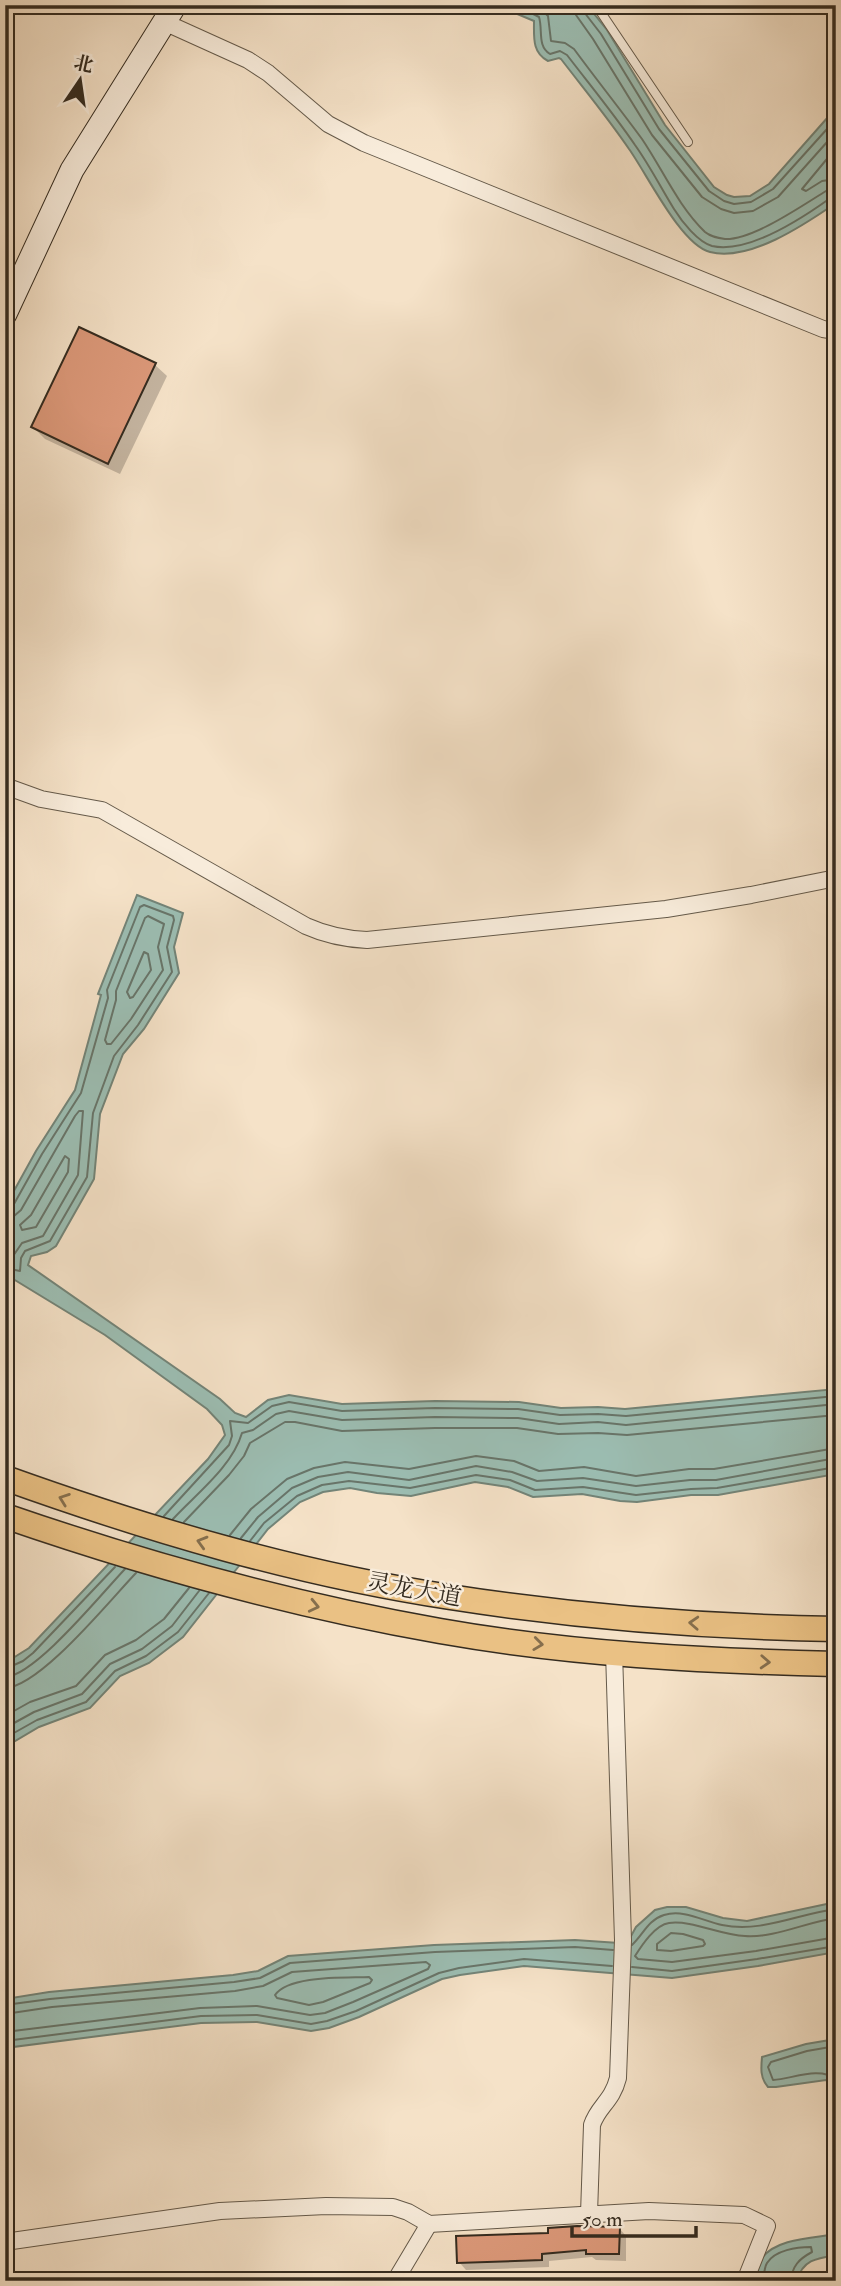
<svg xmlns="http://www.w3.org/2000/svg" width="841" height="2286" font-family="'IM FELL Double Pica','Noto Serif SC',serif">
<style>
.water{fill:#9cbeb3;stroke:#738478;stroke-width:2}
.shadow{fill:#0003}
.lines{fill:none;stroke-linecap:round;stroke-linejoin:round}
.shore{stroke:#68756a;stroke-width:2}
.building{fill:#dc997a;stroke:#352c20;stroke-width:2}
.lane-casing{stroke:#655a4a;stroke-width:10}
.street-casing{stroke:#655a4a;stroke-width:18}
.secondary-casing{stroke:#352c20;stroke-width:25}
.primary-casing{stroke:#352c20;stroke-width:27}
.lane{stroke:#f8ecdb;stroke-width:8}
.street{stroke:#f8ecdb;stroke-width:16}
.secondary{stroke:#f8ecdb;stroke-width:23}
.primary{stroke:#eac184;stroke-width:24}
.oneway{stroke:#866f4d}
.labels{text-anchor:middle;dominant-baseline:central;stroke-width:5;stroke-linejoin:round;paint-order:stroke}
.street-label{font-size:24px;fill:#352c20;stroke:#f8ecdb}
</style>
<rect width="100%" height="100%" fill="#f5e2c8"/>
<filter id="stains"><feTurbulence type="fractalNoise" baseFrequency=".00286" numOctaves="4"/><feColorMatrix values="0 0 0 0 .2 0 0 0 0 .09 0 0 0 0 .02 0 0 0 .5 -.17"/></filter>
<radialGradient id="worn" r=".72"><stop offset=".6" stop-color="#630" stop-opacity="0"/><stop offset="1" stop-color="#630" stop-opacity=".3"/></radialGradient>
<g class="water">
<path d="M496,5H587L607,30L665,125L714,187L727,195L734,197L750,196L769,184L836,108V203C804,225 749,262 710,252C681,245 647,174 629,149C608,118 584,89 561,59L559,58L548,61C532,53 534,37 534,21Z"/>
<path d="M137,895L183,913L174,947L179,973L144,1029L123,1054L100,1114L94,1179L56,1246L47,1252L31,1256L28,1265L220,1399L235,1413L246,1417L268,1400L289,1395L342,1404L435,1401L519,1402L561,1408L598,1407L625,1409L836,1389V1474L718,1495H691L637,1502L620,1501L582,1494L533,1497L508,1487L475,1482L411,1496L377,1493L350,1488L323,1492L300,1502L268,1529L183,1637L149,1663L120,1676L90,1708L39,1727L5,1747V1663L29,1648L208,1459L225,1435L222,1425L207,1409L105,1335L5,1274V1207L36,1151L75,1090L101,995L98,994Z"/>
<path d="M836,1902V1952L758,1966L672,1978L524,1966L460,1975L442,1979L359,2017L329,2028L311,2031L257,2022L201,2023L5,2048V1999L49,1992L233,1975L258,1971L288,1956L434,1945L575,1940L619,1943L630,1938L636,1927L655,1910L667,1907H686L723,1918L747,1921Z"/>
<path d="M836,2039V2094L832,2085L826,2080L776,2087H768C760,2078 761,2068 762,2057L806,2044Z"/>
<path d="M836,2234V2255C817,2258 802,2260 797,2281H755C757,2274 758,2264 761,2259C776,2238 814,2238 836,2234Z"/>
</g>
<g class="shadow">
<path d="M80,329L155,365L167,376L120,474L45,439L33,427Z"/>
<path d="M619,2228L626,2236V2261L596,2260L592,2257L549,2261V2267L466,2270L459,2262L550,2234Z"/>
</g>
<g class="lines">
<g class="shore">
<path d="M516,5L539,17C543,30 537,46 550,54L560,51L567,55C590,85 614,114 635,145C650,166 661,188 674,209C682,222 698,242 712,246C748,254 801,219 829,199L836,198"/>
<path d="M537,5L548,16L551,41L565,43L574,49C596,79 620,109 642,139C663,170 678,206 705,232C711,237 718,238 725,239C753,240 803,205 826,191L836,189"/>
<path d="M574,5L576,15L593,39L652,135L702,197L721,209L734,213L753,211L778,197L836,132"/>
<path d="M583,5L584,12L601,34L659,129L709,191L724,201L734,204L751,202L773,189L836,119"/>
<path d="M836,148L802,189L806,191L822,181L836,179"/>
<path d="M148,916L164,924L158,947L163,970L131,1019L111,1044H107L105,1040L116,1000V991L145,918Z"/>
<path d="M144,952L148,954L151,970L133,997L130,998L127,992Z"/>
<path d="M65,1156L69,1159L68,1172L36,1227L22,1230L20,1225L31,1215Z"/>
<path d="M5,1208L14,1204L42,1154L81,1093L108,998L107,990L140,907L144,905L173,916L174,920L167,947L172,972L138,1025L114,1056L93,1113L87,1177L50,1241L25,1251L21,1258L20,1271L5,1268"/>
<path d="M5,1217L14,1216L21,1210L75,1116L79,1111H83L78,1175L43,1236L22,1243L11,1259L5,1260"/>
<path d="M164,1516L229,1445L232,1436L230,1421L248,1423L272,1406L289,1402L342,1411L435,1408L518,1409L560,1415L598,1414L626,1416L836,1396"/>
<path d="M173,1519C196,1494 232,1467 242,1433L253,1430L276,1414L289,1411L342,1420L435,1417L518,1418L559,1424L598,1422L626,1425L836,1404"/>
<path d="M184,1522L229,1475L244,1456L250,1443L285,1422H295L342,1431L435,1428H517L558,1434L598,1433L627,1435L836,1415"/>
<path d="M230,1535L251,1509L287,1479L314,1468L345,1462L409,1469L476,1456L514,1461L539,1471L584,1467L636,1476L689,1469H714L836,1448"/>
<path d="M241,1538L258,1517L292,1488L318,1477L348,1472L409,1480L476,1466L512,1472L537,1481L583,1478L636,1486L690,1480H716L836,1458"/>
<path d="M250,1541L264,1523L297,1496L322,1485L349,1481L410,1488L476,1475L510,1480L535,1490L583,1487L636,1495L691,1489L717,1488L836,1467"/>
<path d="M5,1669L23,1661L33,1653L115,1567"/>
<path d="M5,1677C35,1676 102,1593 125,1569"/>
<path d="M5,1688C40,1687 110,1600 136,1573"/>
<path d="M5,1716L30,1702L76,1686L105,1655L136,1640L164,1619L189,1588"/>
<path d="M5,1728L34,1712L82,1694L110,1664L142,1649L172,1626L199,1591"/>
<path d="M5,1738L37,1720L86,1702L115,1671L146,1656L178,1632L209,1593"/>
<path d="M836,1918C806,1922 775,1938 745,1936C720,1935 692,1920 669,1923C655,1925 642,1945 635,1956L638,1959L672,1962L756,1951L836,1937"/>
<path d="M671,1933L683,1934L703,1940L705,1944L703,1946L671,1951L657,1950V1944Z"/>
<path d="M632,1945C643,1935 648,1920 664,1915C684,1909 703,1921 722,1925C762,1933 797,1914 836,1909"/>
<path d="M632,1967L672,1971L757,1959L836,1946"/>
<path d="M369,1977L372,1980L370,1983L323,2002L309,2005L277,1998L275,1995C289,1975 345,1978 369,1977Z"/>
<path d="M5,2005L50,1999L234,1982L260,1978L290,1963L435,1952L575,1947L613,1950"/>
<path d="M5,2014L52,2007L235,1991L263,1986L292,1972L426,1962L430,1965L428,1969L353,2002L325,2013L310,2015L257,2006L200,2008L5,2032"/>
<path d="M5,2041L201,2016L257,2015L311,2024L327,2021L356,2011L439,1973L459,1968L524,1959L612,1966"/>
<path d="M836,2046L807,2051L771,2062L768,2067L773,2080C792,2079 819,2066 836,2079"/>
<path d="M763,2281C764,2276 764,2268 767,2263C775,2250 797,2247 811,2247L812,2252C799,2259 792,2266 791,2281"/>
</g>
</g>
<g class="building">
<path d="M79,327L156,363L108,464L31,427Z"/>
<path d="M577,2226L620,2227L619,2254H586V2250L542,2254V2260L457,2263L456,2236L548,2233V2228Z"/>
</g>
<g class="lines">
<defs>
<path id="lane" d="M596,5L688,142"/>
<g id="street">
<path d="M164,22L248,60L268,73L328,124L364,143L823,329L836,331"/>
<path d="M5,786L41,799L102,810L306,926C326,935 345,939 367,940L666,909L751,895L836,878"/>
<path d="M589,2214L592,2125C598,2106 612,2102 618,2078L623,1940L614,1652"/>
<path d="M5,2242L220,2211L326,2206L393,2207L408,2212L429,2224L649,2211L744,2215L767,2226L745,2281"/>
<path d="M395,2281L429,2224"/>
</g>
<path id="secondary" d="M5,314L72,170L175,5"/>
<g id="primary">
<path d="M5,1478C150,1530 298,1574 450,1597C578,1617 707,1627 836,1629"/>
<path d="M5,1516C147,1565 292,1605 440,1631C570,1654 704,1661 836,1664"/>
</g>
</defs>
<use href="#lane" class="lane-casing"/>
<use href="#street" class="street-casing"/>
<use href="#secondary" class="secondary-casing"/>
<use href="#primary" class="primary-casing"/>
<use href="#lane" class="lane"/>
<use href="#street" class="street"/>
<use href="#secondary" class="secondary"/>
<use href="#primary" class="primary"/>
</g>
<defs><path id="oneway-chevron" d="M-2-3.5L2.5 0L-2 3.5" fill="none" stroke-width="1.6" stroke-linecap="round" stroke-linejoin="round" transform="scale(1.75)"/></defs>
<g class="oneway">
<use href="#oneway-chevron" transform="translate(64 1499) rotate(-160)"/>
<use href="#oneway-chevron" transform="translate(202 1542) rotate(-164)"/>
<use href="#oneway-chevron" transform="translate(314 1606) rotate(13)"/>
<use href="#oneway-chevron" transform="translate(694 1623) rotate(-177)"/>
<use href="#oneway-chevron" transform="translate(538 1644) rotate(7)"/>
<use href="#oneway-chevron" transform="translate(765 1662) rotate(3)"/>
</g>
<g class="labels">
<g class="street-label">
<text transform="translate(414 1590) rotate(10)">灵龙大道</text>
</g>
</g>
<rect width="841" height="2286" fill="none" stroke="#f5e2c8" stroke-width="28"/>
<rect x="7" y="7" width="827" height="2272" fill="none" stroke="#352c20" stroke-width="3.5"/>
<rect x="14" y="14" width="813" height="2258" fill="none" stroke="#352c20" stroke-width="2"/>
<g transform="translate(80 80) rotate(13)" stroke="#f8ecdb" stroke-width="5" paint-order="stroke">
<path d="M0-5L12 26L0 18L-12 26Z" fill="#352c20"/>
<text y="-10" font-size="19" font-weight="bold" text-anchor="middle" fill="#352c20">北</text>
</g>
<path d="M572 2226v10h124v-10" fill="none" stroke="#352c20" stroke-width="3.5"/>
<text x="582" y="2226" font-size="21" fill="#352c20" stroke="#f8ecdb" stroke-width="5" paint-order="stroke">50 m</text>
<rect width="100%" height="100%" filter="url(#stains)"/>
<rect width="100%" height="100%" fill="url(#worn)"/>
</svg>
